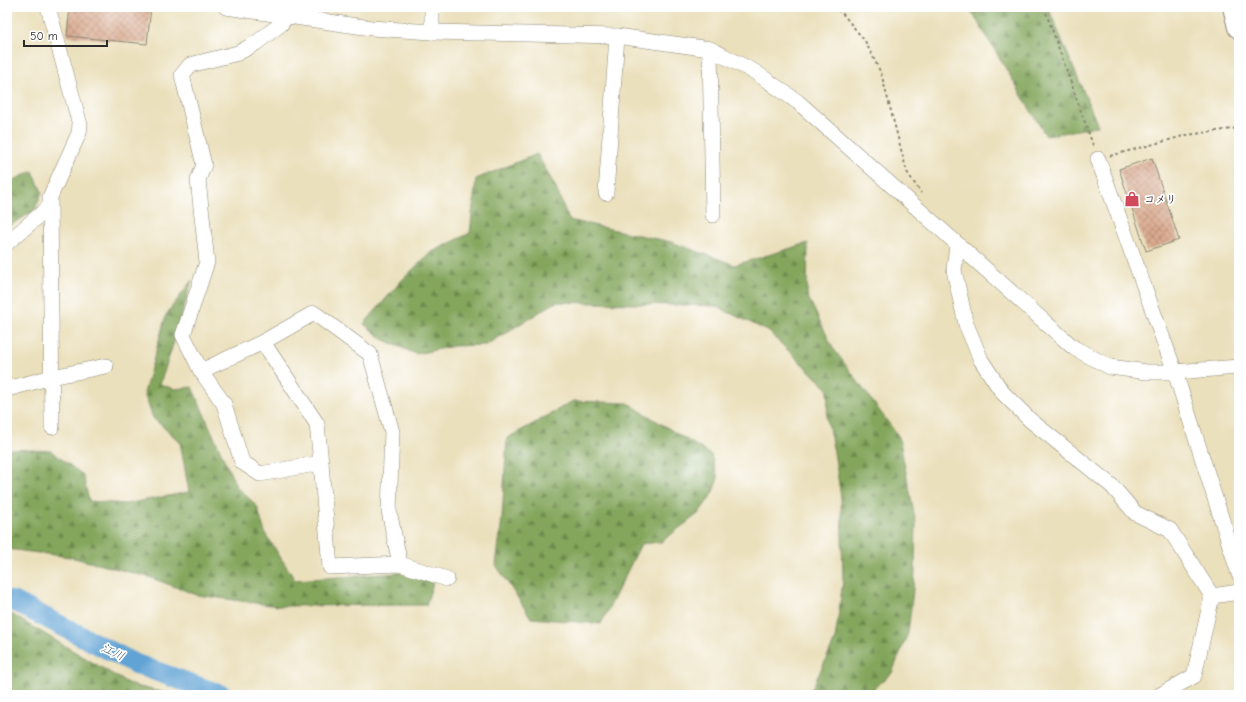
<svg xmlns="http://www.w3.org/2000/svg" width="1246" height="702" font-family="'Comic Neue','Klee One',sans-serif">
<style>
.forest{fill:url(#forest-firs);stroke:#576844}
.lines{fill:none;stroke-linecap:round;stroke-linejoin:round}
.river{stroke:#61a3d4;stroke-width:20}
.building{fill:url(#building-cross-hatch)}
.minor-casing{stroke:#8b8674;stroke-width:16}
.highway-casing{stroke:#8b8674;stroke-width:24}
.path{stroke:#8b8674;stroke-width:2;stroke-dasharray:3 3;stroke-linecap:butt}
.minor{stroke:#fff;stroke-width:15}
.highway{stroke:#fff;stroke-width:22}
.labels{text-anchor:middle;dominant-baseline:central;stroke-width:3.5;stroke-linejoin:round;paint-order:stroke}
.poi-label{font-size:11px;font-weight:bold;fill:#2b2b2b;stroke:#fff;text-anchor:start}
.water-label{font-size:12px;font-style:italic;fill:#436177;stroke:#fff}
</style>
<defs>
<pattern id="forest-firs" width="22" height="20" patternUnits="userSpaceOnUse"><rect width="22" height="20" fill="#83a65c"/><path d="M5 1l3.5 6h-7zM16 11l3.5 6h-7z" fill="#6b874c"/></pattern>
<pattern id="building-cross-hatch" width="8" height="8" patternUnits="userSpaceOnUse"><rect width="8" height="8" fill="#daaa8f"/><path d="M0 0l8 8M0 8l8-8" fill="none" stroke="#b18b75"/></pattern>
</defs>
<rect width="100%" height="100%" fill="#fff"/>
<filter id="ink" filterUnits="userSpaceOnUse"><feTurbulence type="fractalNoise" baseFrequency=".025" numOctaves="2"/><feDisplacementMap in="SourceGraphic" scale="8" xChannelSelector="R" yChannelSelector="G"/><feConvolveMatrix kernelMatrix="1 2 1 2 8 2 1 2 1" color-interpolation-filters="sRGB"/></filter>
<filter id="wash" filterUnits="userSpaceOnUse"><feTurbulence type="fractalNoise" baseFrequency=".012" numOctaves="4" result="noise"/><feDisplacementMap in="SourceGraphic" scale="16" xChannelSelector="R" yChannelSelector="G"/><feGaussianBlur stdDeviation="0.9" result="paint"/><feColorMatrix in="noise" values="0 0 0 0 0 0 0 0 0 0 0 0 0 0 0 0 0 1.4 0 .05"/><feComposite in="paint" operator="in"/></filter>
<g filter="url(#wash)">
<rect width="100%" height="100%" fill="#ebe0bc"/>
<g class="forest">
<path d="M969,7H1051L1050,12L1098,126L1046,136Z"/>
<path d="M537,154L555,186L569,220L671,242L735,265L808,243L807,295L833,348L899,437L916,523L915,573L908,633L892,673L867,695H809L835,640L843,581L841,498L834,452L827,419L828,389L768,331L715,306L556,302L486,345L454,346L416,354L384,340L364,324L402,280L430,253L470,233L476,179Z"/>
<path d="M33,171L42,192L34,211L7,227V183Z"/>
<path d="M192,280L174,342L160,384L174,389L192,387L236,486L257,506L265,533L295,580L411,572L433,583L426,605L278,606L197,595L149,577L70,557L7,549V449L51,451L83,475L89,501L125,504L189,492L180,442L153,418L144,393L166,315Z"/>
<path d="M573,401L628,403L711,455L718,478L712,495L698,514L661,542L641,544L601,624L531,618L496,565L502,518L507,438L533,424Z"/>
<path d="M11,614L131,685L174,695H7V615Z"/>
</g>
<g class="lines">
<path class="river" d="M7,600L15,602L136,664L222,695"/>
</g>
<g id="blocks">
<g class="building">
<path d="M70,7H151L147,44L67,36Z"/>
<path d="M1152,158L1179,240L1146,251L1119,169Z"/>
</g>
</g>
</g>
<g filter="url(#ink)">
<use href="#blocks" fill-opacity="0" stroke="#8b8674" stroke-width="1"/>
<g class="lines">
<defs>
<g id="minor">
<path d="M48,7L80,125L79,133L50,197L52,427"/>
<path d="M226,7L371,28L432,32L617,36L710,49L755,72L798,102L1074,348L1110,367L1147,372H1175L1239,367"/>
<path d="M286,17L281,24L256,43L238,53L190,65L182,75L204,165L198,180L207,262L183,335L201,371L224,404L242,462L260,474L321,463"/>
<path d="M432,32V7"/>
<path d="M710,49L713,215"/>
<path d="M1098,159L1175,372L1239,574"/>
<path d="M606,193L617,36"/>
<path d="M7,243L49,207"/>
<path d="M957,245L954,270L966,324L981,360L1002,392L1030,420L1112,486L1135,513L1170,530L1212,596"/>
<path d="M263,342L317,424L321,463L330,567L400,564L447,579"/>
<path d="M201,371L263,342L314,313L370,354L392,432L389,511L400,564"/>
<path d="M7,389L52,377L106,366"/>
<path d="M1160,695L1194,676L1212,596L1239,592"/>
</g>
<path id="highway" d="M1234,7L1239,27"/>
</defs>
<use href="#minor" class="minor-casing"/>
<use href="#highway" class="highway-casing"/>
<g class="path">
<path d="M832,7L842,13L865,41L881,73L907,172L921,193"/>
<path d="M1044,7L1094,148"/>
<path d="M1110,156L1187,135L1239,128"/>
</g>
<use href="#minor" class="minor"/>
<use href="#highway" class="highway"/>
</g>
</g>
<defs>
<symbol id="shop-bare" viewBox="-9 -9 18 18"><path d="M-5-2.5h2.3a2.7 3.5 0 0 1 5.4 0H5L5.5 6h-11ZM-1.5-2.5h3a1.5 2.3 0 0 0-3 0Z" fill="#d1495b" stroke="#fff" stroke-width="2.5" paint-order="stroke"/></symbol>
</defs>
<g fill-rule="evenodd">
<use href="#shop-bare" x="1121" y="188" width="22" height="22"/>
</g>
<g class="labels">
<g class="poi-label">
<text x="1144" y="199">コメリ</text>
</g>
<g class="water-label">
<text transform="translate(113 652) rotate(26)">江川</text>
</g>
</g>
<rect width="1246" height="702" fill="none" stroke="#fff" stroke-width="24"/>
<path d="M24 40v6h83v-6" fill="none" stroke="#2b2b2b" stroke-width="2"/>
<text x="30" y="40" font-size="12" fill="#2b2b2b" stroke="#ffffff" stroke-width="3" paint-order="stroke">50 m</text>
</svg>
